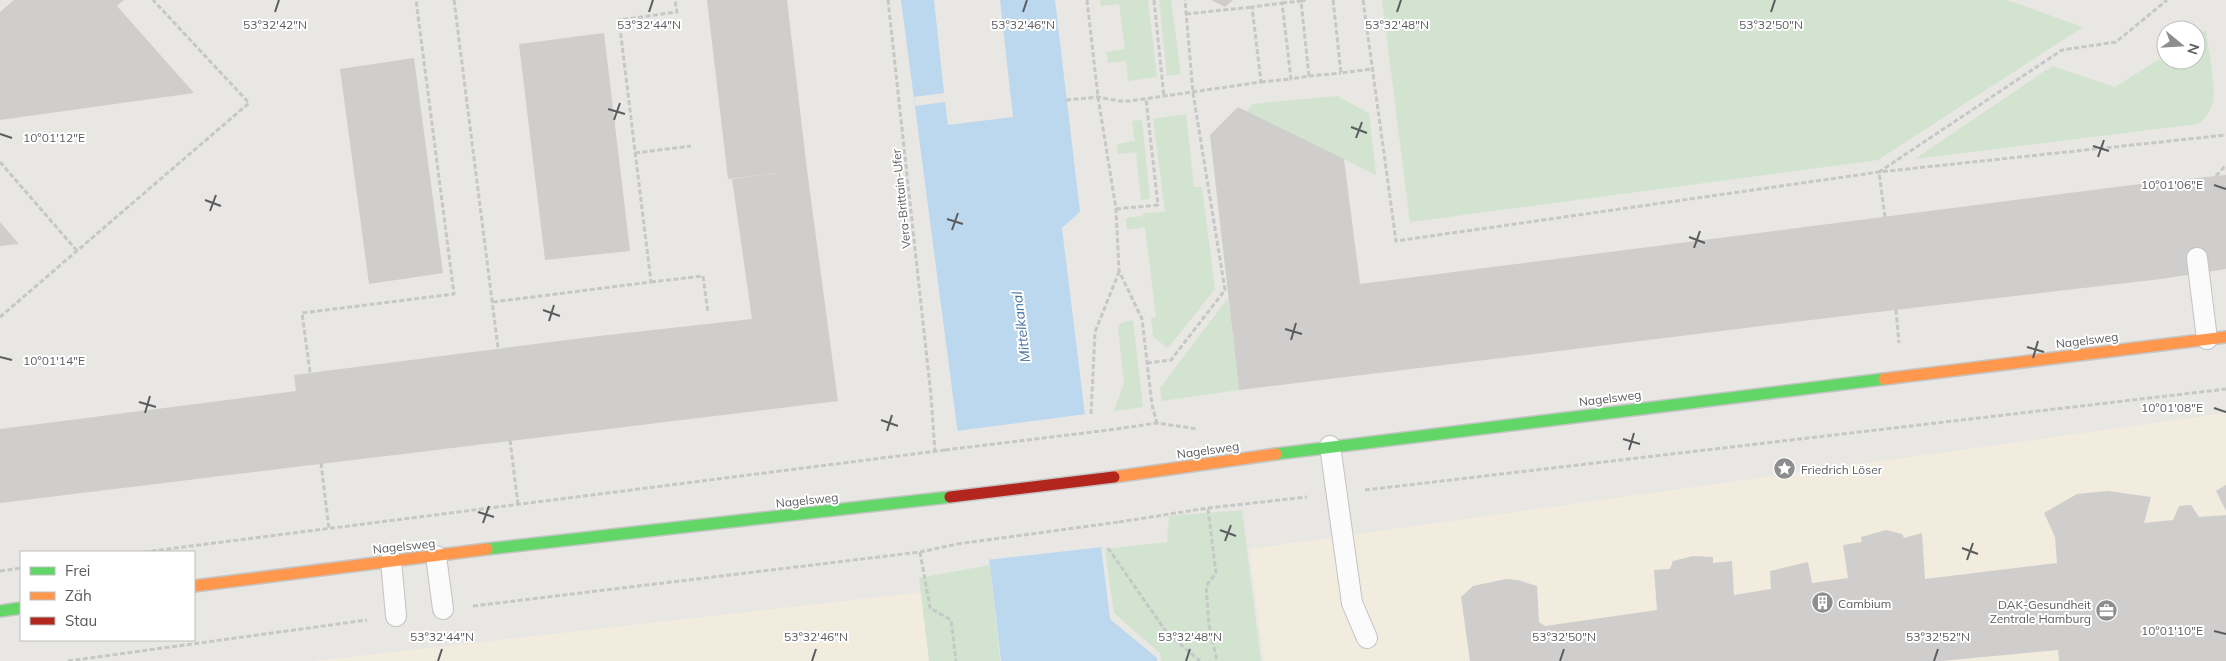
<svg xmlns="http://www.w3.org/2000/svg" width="2226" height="661" font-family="Mulish,sans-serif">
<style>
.commercial{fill:#f1ecdd}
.green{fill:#d2e3d0}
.water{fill:#bcd8ee}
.pier{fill:#e8e7e3}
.building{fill:#cfcecc}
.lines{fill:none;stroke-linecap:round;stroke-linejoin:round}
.lane-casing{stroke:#c3c3c3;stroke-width:22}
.fast-casing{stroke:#c5c5c5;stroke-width:14}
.slow-casing{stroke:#c5c5c5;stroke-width:14}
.path{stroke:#c5c8c6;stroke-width:3;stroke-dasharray:5 2.5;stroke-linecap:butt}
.lane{stroke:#fcfbfb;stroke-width:20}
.fast{stroke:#63d668;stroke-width:11}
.slow{stroke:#ff974d;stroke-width:11}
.jam-bridge-casing{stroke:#c5c5c5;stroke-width:14;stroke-linecap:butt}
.path-bridge{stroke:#c5c8c6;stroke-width:3;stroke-dasharray:5 2.5;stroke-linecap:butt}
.jam-bridge{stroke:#b3261e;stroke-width:11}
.ticks{fill:none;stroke:#5a5c60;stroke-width:2}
.labels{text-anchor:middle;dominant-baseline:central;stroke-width:4;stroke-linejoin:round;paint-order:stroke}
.street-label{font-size:12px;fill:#5a5c60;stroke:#fff}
.poi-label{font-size:12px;fill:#5a5c60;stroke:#fff;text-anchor:start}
.water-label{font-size:14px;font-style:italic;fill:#4a74a2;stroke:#fff}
.ticks-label{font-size:12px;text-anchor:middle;fill:#5a5c60;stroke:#fff;stroke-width:4;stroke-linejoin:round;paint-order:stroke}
</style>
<rect width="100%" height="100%" fill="#e8e7e3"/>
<g class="commercial">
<path d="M2226,413V661H1264L1249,549Z"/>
<path d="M923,592L931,661H314Z"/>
</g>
<g class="green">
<path d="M1100,0H1148L1157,77L1128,81L1126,61L1108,63L1106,52L1125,49L1119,4L1101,6Z"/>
<path d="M1159,0H1171L1181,74L1167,76Z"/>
<path d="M1382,0H2007L2083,27L1878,160L1410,222Z"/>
<path d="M2206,30C2208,46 2216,88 2213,101C2211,111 2206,118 2198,124L1915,159L2052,66L2115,87L2166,55V60H2196V36Z"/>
<path d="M1337,96L1369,113L1376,175L1247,112L1252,104Z"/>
<path d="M1186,114L1194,187H1202L1215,289L1168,348L1153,337L1151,318L1156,317L1145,227L1127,230L1126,218L1143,216V213L1165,212L1153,119Z"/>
<path d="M1142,120L1150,199L1141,200L1136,152L1118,154L1117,144L1135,141L1132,121Z"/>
<path d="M1228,298L1239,390L1162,401L1160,388Z"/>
<path d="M1133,320L1143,407L1114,411L1124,383L1118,328L1121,323Z"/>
<path d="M1242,510L1261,661H1161L1160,653L1114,613L1105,549L1167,542L1169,516Z"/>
<path d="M990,565L1000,661H929L919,578Z"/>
</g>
<path class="water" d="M901,0H1055L1080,212L1062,228L1110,619L1157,658V661H1001L990,565L957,427Z"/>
<g class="pier">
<path d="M934,0H1000L1013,117L948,125L945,102L915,106L914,97L944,93Z"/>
<path d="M1086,414L1103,547L986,560L956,431Z"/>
</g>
<g class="building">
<path d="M14,0H124L117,6L194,93L0,120V12Z"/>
<path d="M707,0H787L807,170L838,401L0,503V429L296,391L294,375L590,337L752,319L732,179L794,171L728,179Z"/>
<path d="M1211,0H1233L1225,7Z"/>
<path d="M604,33L630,251L545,260L519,44Z"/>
<path d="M414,58L443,273L369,284L340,69Z"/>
<path d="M1238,107L1344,159L1360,284L2148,183L2226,175V269L2161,279L1852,315L1239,390L1210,135Z"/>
<path d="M0,222L19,244L0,246Z"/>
<path d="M2226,485V511L2216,491Z"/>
<path d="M2108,491L2151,497L2144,523L2173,520L2179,506L2191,505L2199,517L2226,515V661H2059L2058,650L1941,661H1470L1461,597L1473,586L1506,579L1518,580L1537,586L1539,622L1545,626L1657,610L1654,570L1670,569L1673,561L1693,556L1713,557V563L1732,561L1734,595L1771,589L1770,571L1808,562L1812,583L1848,578L1843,545L1862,542L1861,537L1886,530L1902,534L1904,538L1922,533L1925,579L2057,563L2055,537L2044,513L2077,494Z"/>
</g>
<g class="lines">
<defs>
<g id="lane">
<path d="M2197,258L2207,339"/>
<path d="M1330,446L1352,603L1367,638"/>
<path d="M436,556L443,609"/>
<path d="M391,560L396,616"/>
</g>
<g id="fast">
<path d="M1276,454L1884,379"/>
<path d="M487,549L950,497"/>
<path d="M0,611L21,608"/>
</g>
<g id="slow">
<path d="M1884,379L2226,337"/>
<path d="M1114,477L1276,454"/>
<path d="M194,586L487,549"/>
</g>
</defs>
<use href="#lane" class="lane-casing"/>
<use href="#fast" class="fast-casing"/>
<use href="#slow" class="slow-casing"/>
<g class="path">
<path d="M454,0L498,348"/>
<path d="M888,0L931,396L935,452"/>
<path d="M1087,0L1098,97L1116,209L1119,271L1142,319L1152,405L1157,423"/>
<path d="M1154,0L1164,97"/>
<path d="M1333,0L1341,73L1371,69"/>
<path d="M1363,0L1396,241L1879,172L2226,135"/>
<path d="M1282,3L1301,1"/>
<path d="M1186,14L1252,7"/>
<path d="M1309,76L1341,73"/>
<path d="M1261,82L1291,79"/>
<path d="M1066,100L1098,97L1119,101H1130L1261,82L1252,7L1282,3L1291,79L1309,76L1301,1L1308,0"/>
<path d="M635,153L691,146"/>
<path d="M0,162L78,252"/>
<path d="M2216,176L2226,165"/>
<path d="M1116,209L1158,205L1146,99"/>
<path d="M1885,217L1879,172L2062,50L2116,42L2167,0"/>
<path d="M651,282L703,276L708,313"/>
<path d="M493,302L651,282L619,20L677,12L675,0"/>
<path d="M1896,310L1899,343"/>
<path d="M0,317L249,103L153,0"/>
<path d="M1147,363L1171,360L1225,290L1193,93L1185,0"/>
<path d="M310,372L302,313L454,294L416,0"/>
<path d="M1091,414L1095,332L1119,272"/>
<path d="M1109,430L1157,423L1198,429"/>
<path d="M510,440L518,505"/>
<path d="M321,463L329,529"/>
<path d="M1365,490L2226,389"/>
<path d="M1208,509L1216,573L1206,586L1209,625L1217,661"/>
<path d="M1119,522L1208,508L1307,497"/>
<path d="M1108,548L1167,633L1200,661"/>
<path d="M144,552L945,450"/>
<path d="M920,552L930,608L951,620L956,661"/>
<path d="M0,571L21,568"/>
<path d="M473,606L920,552L957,544"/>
<path d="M68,661L367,620"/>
</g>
<use href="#lane" class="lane"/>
<use href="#fast" class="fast"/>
<use href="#slow" class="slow"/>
<defs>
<path id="jam-bridge" d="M950,497L1114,477"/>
</defs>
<use href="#jam-bridge" class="jam-bridge-casing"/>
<g class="path-bridge">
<path d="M945,450L1109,430"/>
<path d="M957,544L1119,522"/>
</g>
<use href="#jam-bridge" class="jam-bridge"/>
</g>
<path class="ticks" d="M275,12L279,0M649,12L653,0M1023,12L1027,0M1397,12L1401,0M1771,12L1775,0M608,109L625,114M614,120L620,103M1351,127L1367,133M0,134L12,138M1356,138L1362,122M2093,146L2109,151M2098,157L2104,140M2214,185L2226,189M205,200L221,206M210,211L216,195M947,219L963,224M952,230L958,213M1689,237L1705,243M1694,248L1700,231M543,310L560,316M549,321L554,305M1285,329L1302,334M1291,340L1296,323M2027,347L2044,352M0,357L12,360M2033,358L2038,341M139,402L156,407M2214,408L2226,412M145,413L150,396M881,420L898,426M887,431L892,415M1623,439L1640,444M1629,450L1634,433M478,512L494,517M483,523L489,506M1220,530L1236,536M1225,541L1231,525M1962,548L1978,554M1967,560L1973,543M2214,631L2226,634M438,661L442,649M812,661L816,649M1186,661L1190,649M1560,661L1564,649M1934,661L1938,649"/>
<defs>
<symbol id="sight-disc" viewBox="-11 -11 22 22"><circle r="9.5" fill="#8c8d8e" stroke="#fff"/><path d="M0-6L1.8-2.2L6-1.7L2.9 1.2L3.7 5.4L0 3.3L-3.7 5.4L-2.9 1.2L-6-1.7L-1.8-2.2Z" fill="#fff"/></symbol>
<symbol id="building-disc" viewBox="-11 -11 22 22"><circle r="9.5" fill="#8c8d8e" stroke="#fff"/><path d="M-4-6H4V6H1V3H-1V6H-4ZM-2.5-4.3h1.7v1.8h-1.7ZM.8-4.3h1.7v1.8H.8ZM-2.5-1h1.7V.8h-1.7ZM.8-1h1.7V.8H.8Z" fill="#fff"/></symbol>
<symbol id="office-disc" viewBox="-11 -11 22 22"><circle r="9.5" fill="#8c8d8e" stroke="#fff"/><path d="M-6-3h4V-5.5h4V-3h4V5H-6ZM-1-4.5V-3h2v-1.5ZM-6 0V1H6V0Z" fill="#fff"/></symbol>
</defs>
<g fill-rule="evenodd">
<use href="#sight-disc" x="1772" y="456" width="25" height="25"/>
<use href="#building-disc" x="1810" y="590" width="25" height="25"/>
<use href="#office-disc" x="2094" y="598" width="25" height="25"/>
</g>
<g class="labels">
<g class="street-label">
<text transform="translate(901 199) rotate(-96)">Vera-Brittain-Ufer</text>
<text transform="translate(2087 340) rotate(-7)">Nagelsweg</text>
<text transform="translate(1610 398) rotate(-7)">Nagelsweg</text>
<text transform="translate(1208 450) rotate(-8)">Nagelsweg</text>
<text transform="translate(807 500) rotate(-6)">Nagelsweg</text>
<text transform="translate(404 546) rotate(-6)">Nagelsweg</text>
</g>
<g class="poi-label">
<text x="1801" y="469">Friedrich Löser</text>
<text x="1838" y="603">Cambium</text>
<text x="2091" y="604" text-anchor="end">DAK-Gesundheit<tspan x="2091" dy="14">Zentrale Hamburg</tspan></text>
</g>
<g class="water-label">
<text transform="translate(1021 327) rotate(-97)">Mittelkanal</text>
</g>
</g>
<g class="ticks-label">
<text x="275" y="29">53°32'42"N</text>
<text x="649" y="29">53°32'44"N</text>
<text x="1023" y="29">53°32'46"N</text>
<text x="1397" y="29">53°32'48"N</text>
<text x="1771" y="29">53°32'50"N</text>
<text x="54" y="142">10°01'12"E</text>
<text x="2172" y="189">10°01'06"E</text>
<text x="54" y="365">10°01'14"E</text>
<text x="2172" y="412">10°01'08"E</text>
<text x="2172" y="635">10°01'10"E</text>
<text x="816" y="641">53°32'46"N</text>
<text x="442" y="641">53°32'44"N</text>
<text x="1190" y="641">53°32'48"N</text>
<text x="1564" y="641">53°32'50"N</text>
<text x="1938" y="641">53°32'52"N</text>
</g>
<rect x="20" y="551" width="175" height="90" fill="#ffffff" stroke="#bdbebf"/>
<rect x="30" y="567" width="25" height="8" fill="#63d668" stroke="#bdbebf"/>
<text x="65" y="576" font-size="15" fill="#5a5c60">Frei</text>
<rect x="30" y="592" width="25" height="8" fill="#ff974d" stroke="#bdbebf"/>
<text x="65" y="601" font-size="15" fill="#5a5c60">Zäh</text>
<rect x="30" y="617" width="25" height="8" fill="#b3261e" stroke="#bdbebf"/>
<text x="65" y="626" font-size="15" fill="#5a5c60">Stau</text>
<g transform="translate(2181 45) rotate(108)"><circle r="24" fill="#ffffff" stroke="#bdbebf"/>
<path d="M0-4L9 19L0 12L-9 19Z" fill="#8c8d8e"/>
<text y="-8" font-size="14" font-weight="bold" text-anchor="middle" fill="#5a5c60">N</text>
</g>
</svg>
